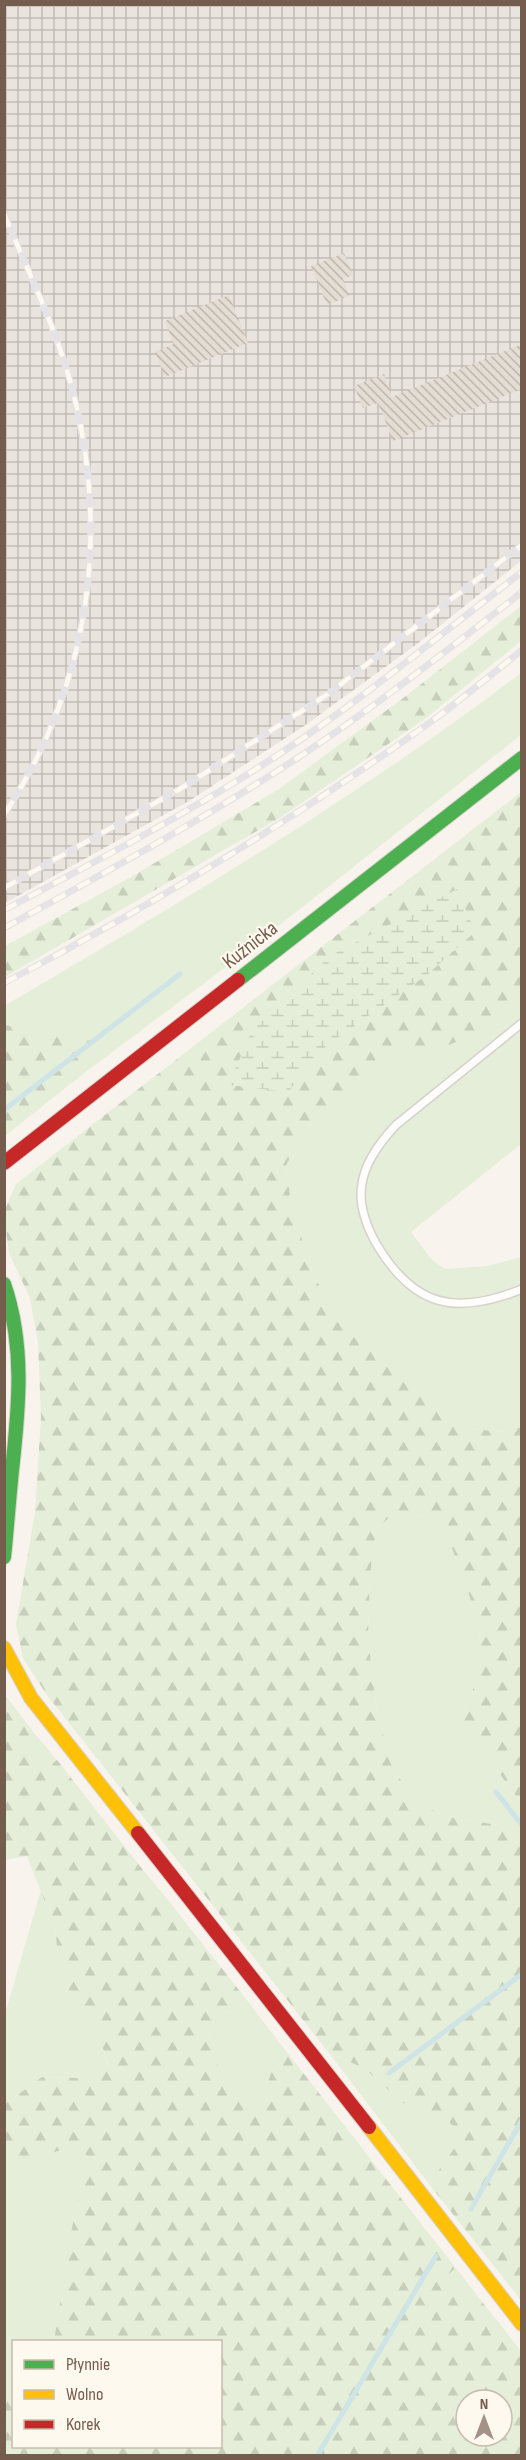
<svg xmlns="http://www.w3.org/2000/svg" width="526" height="2460" font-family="'Sofia Sans Condensed',sans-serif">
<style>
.industrial{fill:url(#industrial-grid)}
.grass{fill:#e4eed8}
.forest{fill:url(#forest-firs);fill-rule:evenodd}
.wetland{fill:url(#wetland-marsh)}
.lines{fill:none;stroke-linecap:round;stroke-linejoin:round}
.stream{stroke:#cfe4e7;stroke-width:5}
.building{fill:url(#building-back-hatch)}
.lane-casing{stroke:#d7d1cb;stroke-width:10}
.fast-casing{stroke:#d7d1cb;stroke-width:16}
.slow-casing{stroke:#d7d1cb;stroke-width:16}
.jam-casing{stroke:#d7d1cb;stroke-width:16}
.lane{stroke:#fefdfc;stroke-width:7}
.fast{stroke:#4caf50;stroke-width:14}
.slow{stroke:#ffc107;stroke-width:14}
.jam{stroke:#c62828;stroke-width:14}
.rail-casing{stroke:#e5e3e5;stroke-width:7}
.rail{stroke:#fef9ef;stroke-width:4.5;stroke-dasharray:14;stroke-linecap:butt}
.labels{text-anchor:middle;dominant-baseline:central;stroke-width:4.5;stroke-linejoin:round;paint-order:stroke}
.street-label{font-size:21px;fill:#755d4d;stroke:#fef9ef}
</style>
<defs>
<pattern id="industrial-grid" width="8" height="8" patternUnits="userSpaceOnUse" patternTransform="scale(1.5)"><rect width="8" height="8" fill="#eae4de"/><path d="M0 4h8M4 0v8" fill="none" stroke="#c2bcb6"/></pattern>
<pattern id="forest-firs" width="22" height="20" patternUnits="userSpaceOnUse" patternTransform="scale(1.5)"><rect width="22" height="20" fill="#e4eed8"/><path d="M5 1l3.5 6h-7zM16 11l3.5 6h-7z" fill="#c7cebb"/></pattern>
<pattern id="wetland-marsh" width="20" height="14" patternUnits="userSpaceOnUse" patternTransform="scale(1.5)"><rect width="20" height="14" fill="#e4eed8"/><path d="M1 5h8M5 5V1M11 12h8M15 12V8" fill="none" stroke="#c7cebb"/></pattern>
<pattern id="building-back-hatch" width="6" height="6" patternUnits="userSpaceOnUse" patternTransform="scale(1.5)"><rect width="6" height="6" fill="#e4ddd4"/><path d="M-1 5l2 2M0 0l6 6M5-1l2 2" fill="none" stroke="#bdb6ae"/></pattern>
</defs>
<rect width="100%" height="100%" fill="#f8f4ed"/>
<path class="industrial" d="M5,5H521V561L417,644L304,726L189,801L5,903Z"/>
<g class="grass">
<path d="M521,673V735L239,957L83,1074L91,1041L5,1025L4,1006C181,902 358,797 521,673Z"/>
<path d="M521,1005V1144L411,1232L431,1259L445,1269L488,1266L521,1257V1427L505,1432L471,1429L412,1390L352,1335L314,1277L291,1204L286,1165L307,1130L356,1083L408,1048H441L495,1027Z"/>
<path d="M396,1511L425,1516L452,1548L472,1603L485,1662L459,1721L491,1761L513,1793L521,1800V1839L497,1825L444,1816L413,1800L391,1764L377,1712L368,1639L370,1575L376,1530Z"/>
<path d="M35,1734L57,1760L45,1769L26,1745Z"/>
<path d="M143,1870L164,1895L152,1903L134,1878Z"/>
<path d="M41,1890L55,1927L59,1967L71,1994L98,2035L109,2067L78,2078L42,2077L5,2104V2014Z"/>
<path d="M246,1999L289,2055L271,2073L264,2093L255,2110L237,2100L212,2054L209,2034L216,2012L236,2013Z"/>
<path d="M329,2053L364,2068L403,2103L448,2121L463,2136L429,2184Z"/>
<path d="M352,2135L371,2160L359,2170L339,2145Z"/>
<path d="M79,2144L87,2157L54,2341L14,2342L13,2383L5,2385V2161L8,2158H37Z"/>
<path d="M456,2268L476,2294L463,2303L444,2278Z"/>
</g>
<g class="forest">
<path d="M521,606V641L425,719L281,817L5,977V946L131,877L279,789L402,699Z"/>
<path d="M521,792V1005L495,1027L441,1048H408L356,1083L307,1130L286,1165L291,1204L314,1277L352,1335L412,1390L471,1429L505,1432L521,1427V1800L513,1793L491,1761L459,1721L485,1662L472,1603L452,1548L425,1516L396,1511L376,1530L370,1575L368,1639L377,1712L391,1764L413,1800L444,1816L497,1825L521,1839V2300L429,2184L463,2136L448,2121L403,2103L364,2068L329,2053L47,1695L23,1658L16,1624L35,1513L41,1417L38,1343L30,1298L9,1253L5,1224L4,1212L16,1184Z"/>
<path d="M5,1025L92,1041L83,1074L5,1136Z"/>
<path d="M5,1695L35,1734L26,1745L45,1769L57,1760L143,1870L134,1878L152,1903L164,1895L246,1999L236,2013L216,2012L209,2034L212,2054L237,2100L255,2109L264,2093L271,2073L289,2055L352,2135L340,2146L359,2169L371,2160L456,2268L444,2278L463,2303L476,2294L521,2351V2455H5V2385L13,2383L14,2446H220V2342L54,2341L72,2228L87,2157L79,2144L37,2158H8L5,2161V2104L42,2077L78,2078L109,2066L98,2035L71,1994L59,1967L55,1927L27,1856L5,1860ZM466,2400H502V2436H466Z"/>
</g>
<path class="wetland" d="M457,889L475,932L427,975L327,1045L288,1092L228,1085L252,1031L330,956Z"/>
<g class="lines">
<g class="stream">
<path d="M4,1110L180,974"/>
<path d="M496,1792L522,1825"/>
<path d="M389,2073L522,1974"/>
<path d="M471,2209L522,2120"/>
<path d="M317,2456L436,2256"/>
</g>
</g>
<g class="building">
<path d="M344,253L353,275L343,279L349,296L327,305L311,266Z"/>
<path d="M229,295L248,343L165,377L155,352L174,344L165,321Z"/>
<path d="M522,344V389L393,441L378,403L363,408L354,386L384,374L392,397Z"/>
</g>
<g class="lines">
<defs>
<path id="lane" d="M522,1023L396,1125C381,1141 365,1161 362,1184C358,1204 367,1228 377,1245C414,1307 456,1316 522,1289"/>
<g id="fast">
<path d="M238,980L522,758"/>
<path d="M4,1284C25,1345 19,1407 12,1470C9,1499 7,1528 4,1557"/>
</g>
<g id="slow">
<path d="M4,1648L31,1698L138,1833"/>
<path d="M369,2127L522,2324"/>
</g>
<g id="jam">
<path d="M4,1163L238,980"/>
<path d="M138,1833L369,2127"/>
</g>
</defs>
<use href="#lane" class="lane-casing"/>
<use href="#fast" class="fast-casing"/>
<use href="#slow" class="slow-casing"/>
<use href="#jam" class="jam-casing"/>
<use href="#lane" class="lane"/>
<use href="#fast" class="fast"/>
<use href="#slow" class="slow"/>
<use href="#jam" class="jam"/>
<defs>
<g id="rail">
<path d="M4,214C28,271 56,328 72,388C111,536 89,685 4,815"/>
<path d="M4,888L180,789L328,694L522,545"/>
<path d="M4,910C97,861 190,812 278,755C363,699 441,634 522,572"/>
<path d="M4,928C104,873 204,819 299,757C376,706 449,649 522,592"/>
<path d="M4,983C153,905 296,818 432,721C463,698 492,674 522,650"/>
</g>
</defs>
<use href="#rail" class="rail-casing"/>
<use href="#rail" class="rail"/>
</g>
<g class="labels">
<g class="street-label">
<text transform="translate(250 945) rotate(-38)">Kuźnicka</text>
</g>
</g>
<rect width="526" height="2460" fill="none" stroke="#755d4d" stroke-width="12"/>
<rect x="12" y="2340" width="210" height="108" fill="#fef9ef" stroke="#c7bbae" stroke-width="1.5"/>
<rect x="24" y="2360" width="30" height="9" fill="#4caf50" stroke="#c7bbae" stroke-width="1.5"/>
<text x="66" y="2370" font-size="18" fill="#755d4d">Płynnie</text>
<rect x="24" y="2390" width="30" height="9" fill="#ffc107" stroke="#c7bbae" stroke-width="1.5"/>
<text x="66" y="2400" font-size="18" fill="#755d4d">Wolno</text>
<rect x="24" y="2420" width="30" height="9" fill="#c62828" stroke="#c7bbae" stroke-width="1.5"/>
<text x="66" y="2430" font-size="18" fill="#755d4d">Korek</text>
<g transform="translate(484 2418)"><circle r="28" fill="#fef9ef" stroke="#c7bbae" stroke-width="1.5"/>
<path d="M0-4.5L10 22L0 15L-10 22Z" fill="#a39285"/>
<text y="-9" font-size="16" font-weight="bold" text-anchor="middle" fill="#755d4d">N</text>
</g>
</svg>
